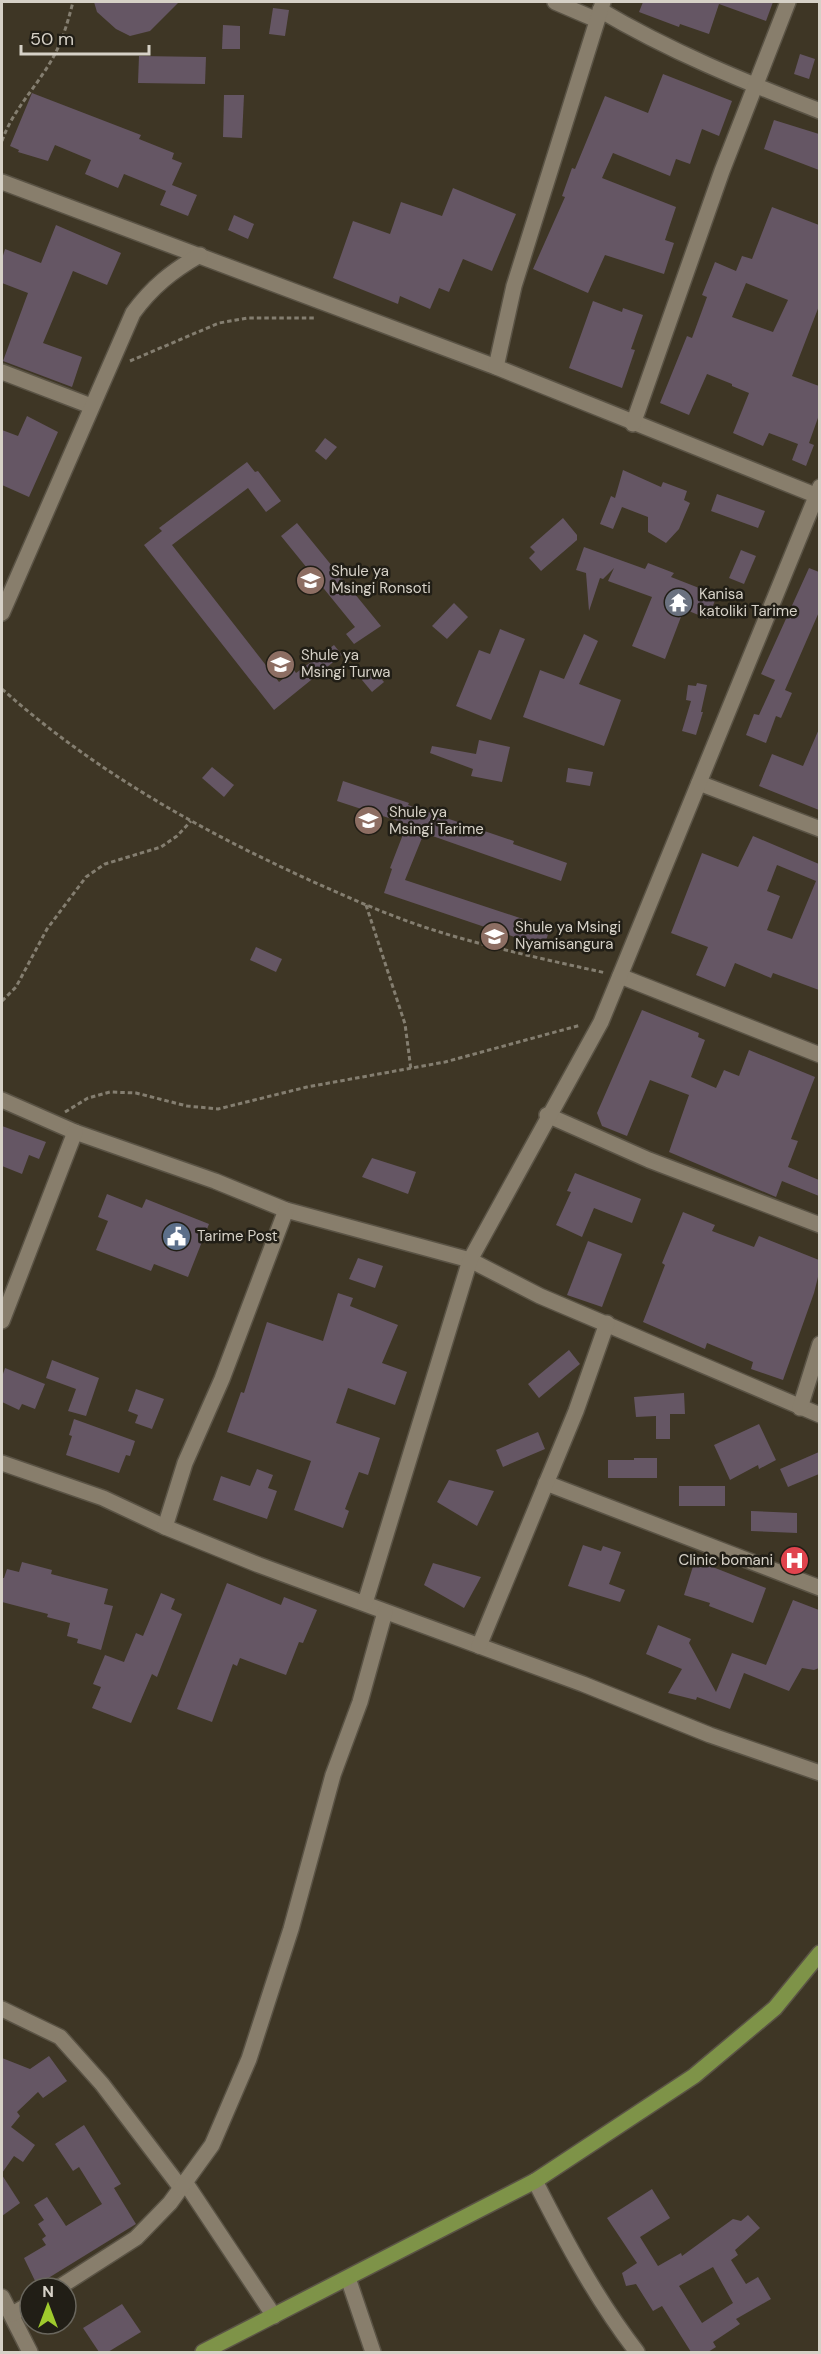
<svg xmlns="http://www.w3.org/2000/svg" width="821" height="2354" font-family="'DM Sans',sans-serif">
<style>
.building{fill:#655664;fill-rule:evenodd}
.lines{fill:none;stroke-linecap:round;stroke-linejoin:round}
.minor-casing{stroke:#5a5345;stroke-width:18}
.major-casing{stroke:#5a5345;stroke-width:18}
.path{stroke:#847e70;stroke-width:3;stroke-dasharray:4.5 3;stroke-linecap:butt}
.minor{stroke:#887e6c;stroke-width:15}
.major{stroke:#7e9348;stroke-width:15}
.labels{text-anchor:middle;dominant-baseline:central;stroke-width:5;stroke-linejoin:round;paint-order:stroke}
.poi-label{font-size:15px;fill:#d6d1c7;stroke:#211e16;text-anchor:start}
</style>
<rect width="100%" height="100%" fill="#3e3625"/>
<g class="building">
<path d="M94,2H179L150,31L130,36L116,29L97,12Z"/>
<path d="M643,2H773L766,21L719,4L709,34L680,24L679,27L639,12Z"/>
<path d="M273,8L289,10L285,36L269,34Z"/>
<path d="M223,25L240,26V49H222Z"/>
<path d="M800,54L815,59L809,79L794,74Z"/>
<path d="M139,56L206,57L205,84L138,83Z"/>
<path d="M663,74L732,101L719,136L702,129L690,164L676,159L670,176L613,153L602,178L676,207L665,240L674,243L664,274L605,255L588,293L533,269L565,197L562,196L572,168L575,169L605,96L648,113Z"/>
<path d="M32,93L141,135L139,139L174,153L172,159L182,163L172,185L197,195L188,216L160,205L166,191L124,174L118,188L85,174L91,160L55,145L48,161L18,152L19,150L10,146Z"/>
<path d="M224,95H244L242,138L223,137Z"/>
<path d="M774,120L819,134V170L764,149Z"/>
<path d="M453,188L516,214L492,271L463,259L449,292L439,288L430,309L400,296L398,304L333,278L353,221L390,234L401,202L442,216Z"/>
<path d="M772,207L819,225V306L792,376L819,386V415L809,443L814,445L806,466L792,460L798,444L769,433L763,446L733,433L749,393L732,386V384L707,374L689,415L660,403L687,336L692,338L707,297L702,295L715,262L736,271L742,256L752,259ZM746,283L788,300L773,332L732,317Z"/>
<path d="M234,215L254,224L248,239L228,230Z"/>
<path d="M56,225L121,253L107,285L73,271L43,343L82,357L72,387L3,361L28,293L2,283V259L5,249L41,263Z"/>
<path d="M593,301L622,312L623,308L643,315L631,349L635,350L622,388L569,368Z"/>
<path d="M27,416L58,432L29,497L2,485V430L18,436Z"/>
<path d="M325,438L337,447L326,460L315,451Z"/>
<path d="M247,462L255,472L258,471L281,501L266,512L248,488L172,545L279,682L294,670L296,673L334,645L342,655L274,710L144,545L162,531L159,528Z"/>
<path d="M623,470L661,487L663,482L687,491L684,500L690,503L679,529L666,543L648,532V517L622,507L613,529L600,524L611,496L615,498Z"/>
<path d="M717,494L765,511L758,528L711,511Z"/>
<path d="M563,518L577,535V540L541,571L529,558L535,552L530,547Z"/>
<path d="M297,523L381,626L354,644L346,634L355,627L281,536Z"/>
<path d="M584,547L645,569L648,563L674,573L671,577L717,595L708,619L684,609L665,659L632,646L652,597L608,581L614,568L603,579L600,578L589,611L586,573L576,570Z"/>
<path d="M741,550L756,556L744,584L729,578Z"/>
<path d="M809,568L819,572V612L785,690L792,693L781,718L776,716L766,743L746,735L754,714L759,715L775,680L761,674Z"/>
<path d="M454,603L468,617L447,639L432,626Z"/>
<path d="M500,629L525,639L491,720L456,706L479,650L490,654Z"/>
<path d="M584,634L598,641L579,684L621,700L604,746L523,717L540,670L564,679Z"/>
<path d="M374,670L384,682L372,692L362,680Z"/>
<path d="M697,683L707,685L701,712H703L696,735L682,731L691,701L686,700L688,685L696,686Z"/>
<path d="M819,729V810L759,786L772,754L803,766Z"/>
<path d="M479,740L510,747L502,782L471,776L473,769L430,753L432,746L476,754Z"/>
<path d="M212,767L234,785L224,797L202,778Z"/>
<path d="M568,768L593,772L590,786L566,782Z"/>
<path d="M343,781L409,803L408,805L514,841L513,844L567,863L561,881L424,833L405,880L550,928L544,947L384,893L392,869L390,868L407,824L337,801Z"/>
<path d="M753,836L819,864V990L773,973L771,978L735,963L725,987L696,975L708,947L671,933L702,853L738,867ZM777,865L816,881L792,939L767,930L780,896L767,891Z"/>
<path d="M256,947L282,959L276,972L250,960Z"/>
<path d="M642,1010L699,1033L698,1037L705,1040L691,1077L716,1088L724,1070L739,1076L749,1050L815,1077L791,1139L798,1141L788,1167L819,1180V1196L782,1181L776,1197L669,1152L689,1095L650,1080L627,1136L602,1126L597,1113Z"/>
<path d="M2,1126L46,1142L39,1159L29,1155L22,1174L2,1166Z"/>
<path d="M372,1158L416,1172L408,1194L362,1177Z"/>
<path d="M575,1173L641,1199L632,1223L594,1208L582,1237L556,1225L571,1192L567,1191Z"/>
<path d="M107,1194L142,1208L146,1199L209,1224L188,1277L154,1264L151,1271L96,1250L108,1221L98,1217Z"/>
<path d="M683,1212L715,1225L712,1231L754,1247L759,1236L819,1260V1273L814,1293L783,1380L751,1369L753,1362L707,1343L705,1349L643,1322L665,1265L662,1263Z"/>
<path d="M588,1241L622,1254L602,1307L567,1295Z"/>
<path d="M358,1258L383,1266L375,1288L349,1279Z"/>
<path d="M338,1293L353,1298L350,1306L398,1325L382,1363L407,1372L395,1405L348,1388L336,1423L380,1438L368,1475L359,1472L345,1509L349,1511L343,1528L294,1510L311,1461L227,1432L241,1392L244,1393L267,1322L323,1341Z"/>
<path d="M569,1350L580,1364L539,1398L528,1384Z"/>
<path d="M52,1360L99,1378L86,1416L68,1411L76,1389L46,1378Z"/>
<path d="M5,1368L45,1384L35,1409L22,1404L19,1410L2,1402V1377Z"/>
<path d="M136,1389L164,1399L152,1429L135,1423L138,1415L128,1411Z"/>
<path d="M684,1393L685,1414H670V1439H656V1416L636,1417L634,1397Z"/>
<path d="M74,1419L135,1441L130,1456L126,1455L119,1473L66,1455L72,1436L69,1435Z"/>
<path d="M759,1424L776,1460L759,1469L758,1465L730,1480L714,1445Z"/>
<path d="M538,1432L545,1449L503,1467L496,1450Z"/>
<path d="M819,1452V1474L788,1487L780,1469Z"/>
<path d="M634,1458H657V1478H608V1460H634Z"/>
<path d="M257,1469L273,1475L268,1488L277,1491L267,1519L213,1500L221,1476L250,1486Z"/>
<path d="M449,1480L494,1491L477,1526L437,1502Z"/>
<rect x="679" y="1486" width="46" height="20"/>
<path d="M751,1511L797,1513V1533L751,1531Z"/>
<path d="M583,1545L601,1551L603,1546L621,1552L609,1584L625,1590L620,1602L568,1586Z"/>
<path d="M695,1560L766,1588L753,1623L709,1606L710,1603L684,1595Z"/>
<path d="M22,1562L52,1570L51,1574L108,1589L104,1604L113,1606L101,1650L77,1643L78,1639L67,1636L70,1623L47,1617L48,1614L2,1602V1578H4L7,1569L19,1572Z"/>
<path d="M433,1563L481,1577L464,1608L424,1585Z"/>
<path d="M227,1583L281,1605L284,1597L317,1610L303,1643L299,1642L286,1675L240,1658L237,1666L233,1664L212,1722L177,1709Z"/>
<path d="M161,1593L175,1599L171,1609L182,1614L157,1677L152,1674L131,1723L92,1708L101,1687L93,1684L105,1655L124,1662L136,1633L143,1636Z"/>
<path d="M793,1600L819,1610V1668L814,1670L802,1668L789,1691L744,1673L730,1709L697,1697L696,1700L668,1693L682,1669L646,1654L658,1625L691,1639L689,1643L716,1692L732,1653L766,1665Z"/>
<path d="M49,2056L67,2081L43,2098L38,2092L17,2112L20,2116L11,2127L35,2145L23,2162L14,2156L2,2173V2058L30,2069Z"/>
<path d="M84,2125L121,2184L114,2188L136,2224L37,2285L24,2258L46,2245L42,2239L46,2236L38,2224L44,2220L34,2205L47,2197L66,2226L102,2204L79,2167L73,2171L55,2144Z"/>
<path d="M2,2175L20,2203L2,2216Z"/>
<path d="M652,2189L670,2218L640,2237L658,2266L681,2253L682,2256L733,2219L741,2221L748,2215L760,2228L735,2250L738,2255L731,2260L746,2284L758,2277L771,2299L736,2319L740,2324L713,2342L716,2347L708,2352H691L662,2306L653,2311L636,2284L626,2286L622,2273L637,2263L607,2218ZM713,2267L733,2303L702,2323L679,2286Z"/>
<path d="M122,2304L141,2332L108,2352H99L83,2328Z"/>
</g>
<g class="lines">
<defs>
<g id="minor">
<path d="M555,2L597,20"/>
<path d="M600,10C669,51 745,82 820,111"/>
<path d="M2,182L496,367L820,497"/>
<path d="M496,367L514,286L603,2"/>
<path d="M2,372L91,406"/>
<path d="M633,424L722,171L788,2"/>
<path d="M2,613L133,313C152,287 172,271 200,255"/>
<path d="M699,783L820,829"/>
<path d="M620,976L820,1055"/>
<path d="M2,1100L75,1132L215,1181L286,1210L470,1260L540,1296L820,1415"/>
<path d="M547,1115L649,1160L820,1225"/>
<path d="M2,1321L75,1132"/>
<path d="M800,1408L820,1344"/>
<path d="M2,1463L103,1498L165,1527L259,1565L583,1684L710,1735L820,1773"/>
<path d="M546,1483L820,1588"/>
<path d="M165,1527L185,1463L222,1379L286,1210"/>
<path d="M365,1603L470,1260L601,1022L820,487"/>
<path d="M479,1646L576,1411L607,1323"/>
<path d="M2,2009L60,2037L102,2084L181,2188"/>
<path d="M535,2181C565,2240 596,2299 637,2352"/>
<path d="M185,2182L274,2316"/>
<path d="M348,2278L373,2352"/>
<path d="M58,2288L136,2238L170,2203L212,2145L249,2059L291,1929L333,1775L360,1702L385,1612"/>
<path d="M2,2297L30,2352"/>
<path d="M12,2314L30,2304"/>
</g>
<path id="major" d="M203,2352L535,2181L694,2076L775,2008L820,1953"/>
</defs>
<use href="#minor" class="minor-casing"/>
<use href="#major" class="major-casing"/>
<g class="path">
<path d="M2,141C12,112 32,92 48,66C61,46 67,25 73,2"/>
<path d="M130,361L219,323L248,318H316"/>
<path d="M2,689C96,773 210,836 325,887C363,904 403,921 443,933C496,949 552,961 606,973"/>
<path d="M366,905L405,1024L411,1070"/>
<path d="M2,1001L16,987L47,929L86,877L105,864L161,847L177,836L191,821"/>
<path d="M65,1112L88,1098L110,1092L136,1093L187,1106L218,1109L307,1087L445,1062L581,1025"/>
</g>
<use href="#minor" class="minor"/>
<use href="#major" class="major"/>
</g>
<defs>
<symbol id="school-disc" viewBox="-11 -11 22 22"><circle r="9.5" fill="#8d6e63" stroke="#211e16"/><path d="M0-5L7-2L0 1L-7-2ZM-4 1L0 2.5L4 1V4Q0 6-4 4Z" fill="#fff"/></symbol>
<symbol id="temple-disc" viewBox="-11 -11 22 22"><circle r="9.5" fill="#6b7280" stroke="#211e16"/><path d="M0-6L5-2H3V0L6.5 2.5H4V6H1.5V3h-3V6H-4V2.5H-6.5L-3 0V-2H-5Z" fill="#fff"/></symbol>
<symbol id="civic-disc" viewBox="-11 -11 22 22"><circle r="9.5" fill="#5c6f8a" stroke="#211e16"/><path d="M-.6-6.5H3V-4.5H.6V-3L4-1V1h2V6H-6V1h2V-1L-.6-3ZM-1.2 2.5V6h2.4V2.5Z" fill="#fff"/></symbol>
<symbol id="hospital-disc" viewBox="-11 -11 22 22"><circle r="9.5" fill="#e0444e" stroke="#211e16"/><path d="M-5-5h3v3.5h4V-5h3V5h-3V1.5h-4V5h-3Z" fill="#fff"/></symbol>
</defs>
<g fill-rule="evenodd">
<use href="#school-disc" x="294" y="564" width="33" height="33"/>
<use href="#temple-disc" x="662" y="586" width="33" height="33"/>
<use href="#school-disc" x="264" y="648" width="33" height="33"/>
<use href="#school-disc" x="352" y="804" width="33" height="33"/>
<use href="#school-disc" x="478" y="920" width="33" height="33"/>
<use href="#civic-disc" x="160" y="1220" width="33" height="33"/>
<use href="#hospital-disc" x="778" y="1544" width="33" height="33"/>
</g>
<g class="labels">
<g class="poi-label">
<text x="331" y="571">Shule ya<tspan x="331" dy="17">Msingi Ronsoti</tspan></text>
<text x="699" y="594">Kanisa<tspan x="699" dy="17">katoliki Tarime</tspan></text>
<text x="301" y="655">Shule ya<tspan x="301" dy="17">Msingi Turwa</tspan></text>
<text x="389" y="812">Shule ya<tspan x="389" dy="17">Msingi Tarime</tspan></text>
<text x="515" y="927">Shule ya Msingi<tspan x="515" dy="17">Nyamisangura</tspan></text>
<text x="197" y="1236">Tarime Post</text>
<text x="773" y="1560" text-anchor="end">Clinic bomani</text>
</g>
</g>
<rect width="821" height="2354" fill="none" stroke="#d6d1c7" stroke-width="6"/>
<g transform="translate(48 2306)"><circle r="28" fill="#211e16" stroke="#69665d" stroke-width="1.5"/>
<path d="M0-4.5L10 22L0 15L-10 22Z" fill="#9fca2d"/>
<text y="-9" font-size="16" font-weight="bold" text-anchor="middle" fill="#d6d1c7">N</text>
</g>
<path d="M21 45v9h128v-9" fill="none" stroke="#d6d1c7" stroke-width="3"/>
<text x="30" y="45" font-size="18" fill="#d6d1c7" stroke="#211e16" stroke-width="4.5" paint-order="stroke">50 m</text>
</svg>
